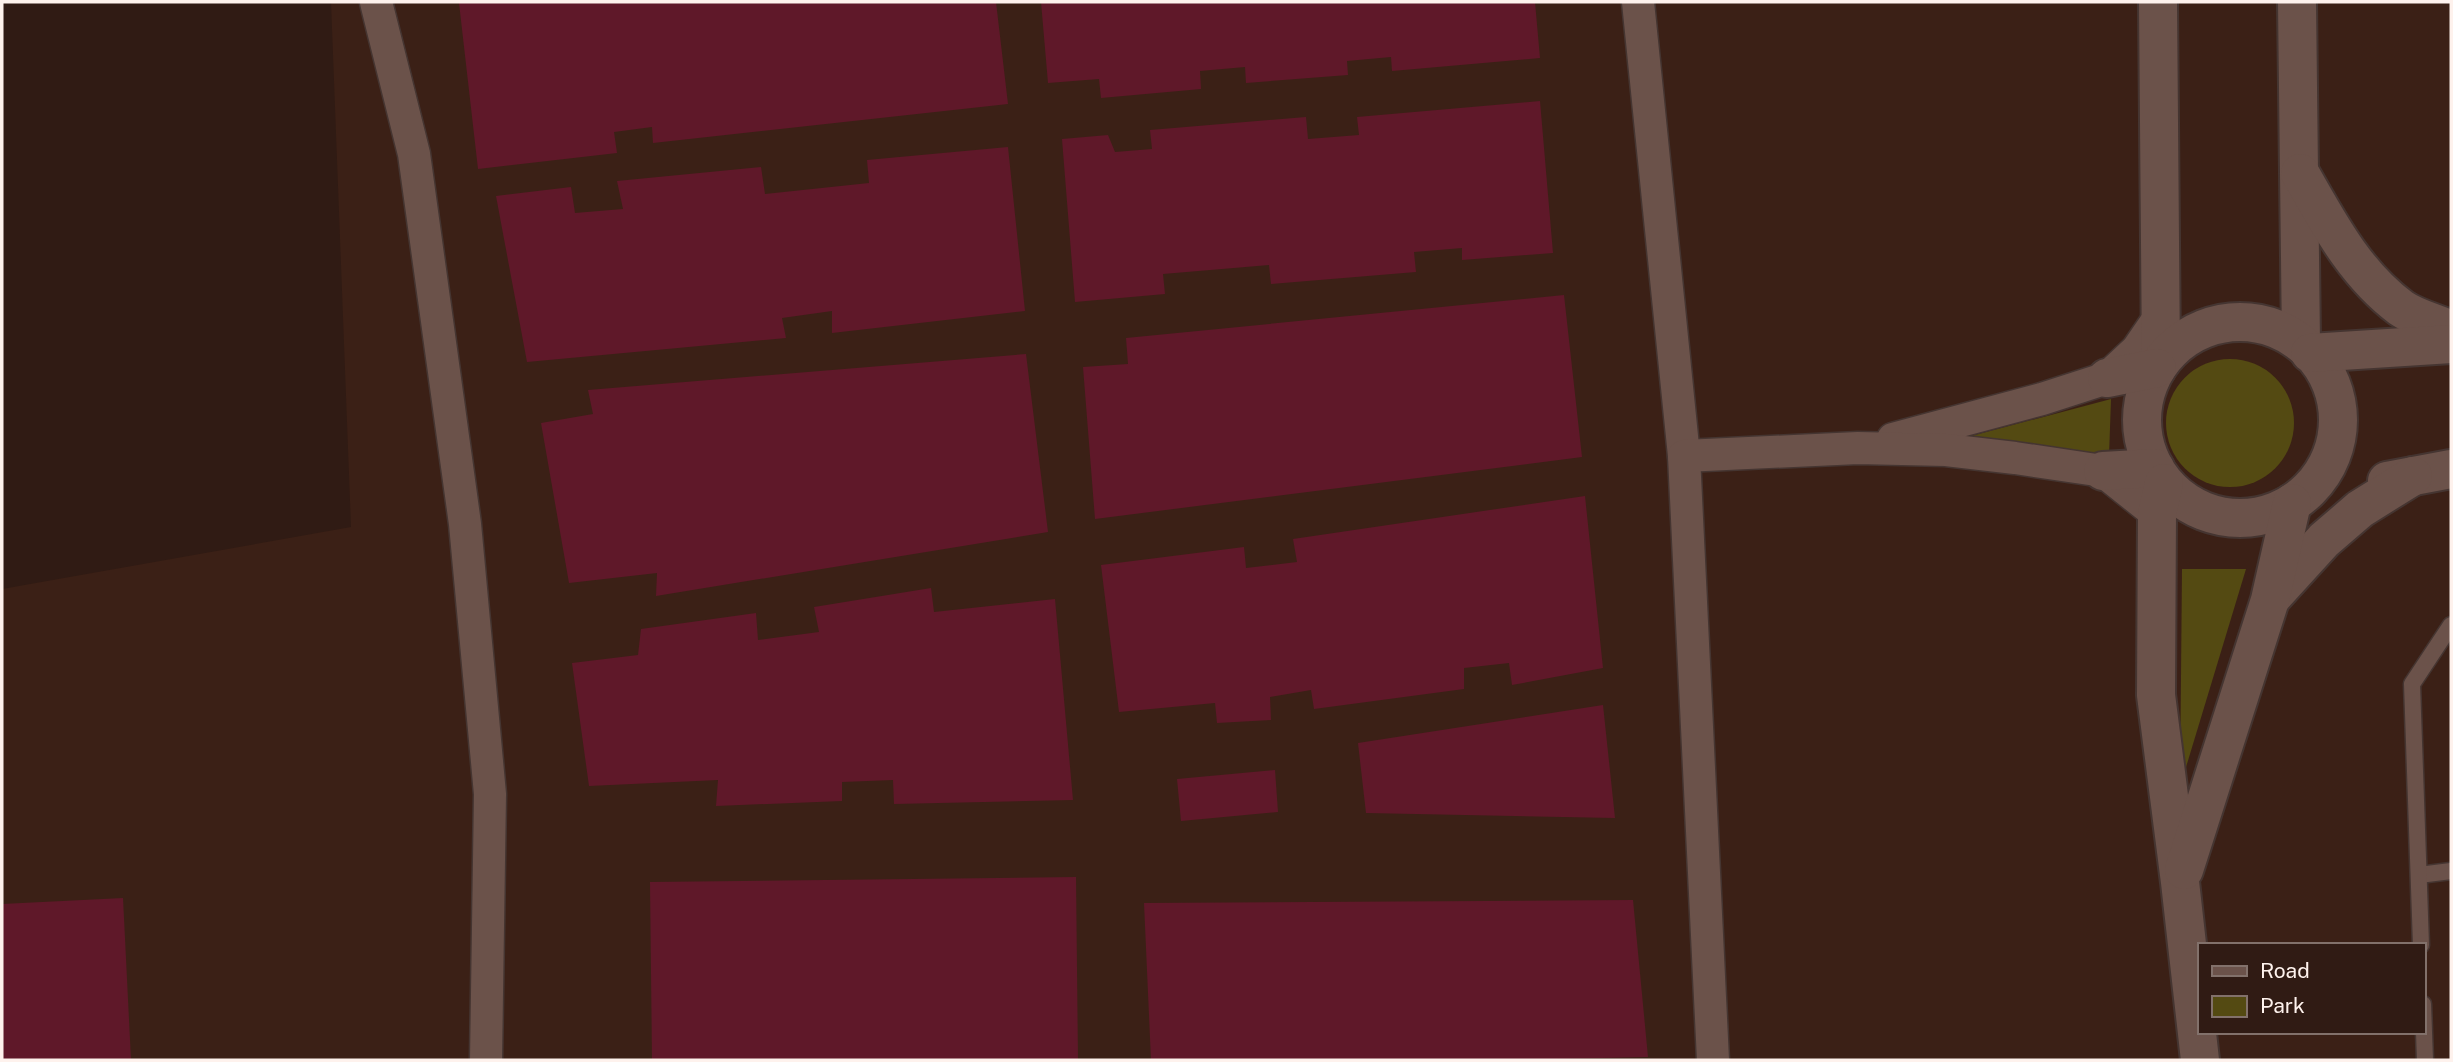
<svg xmlns="http://www.w3.org/2000/svg" width="2453" height="1062" font-family="'Public Sans',sans-serif">
<style>
.built{fill:#3b2016;fill-rule:evenodd}
.green{fill:#544a12}
.building{fill:#5f1829}
.lines{fill:none;stroke-linecap:round;stroke-linejoin:round}
.lane-casing{stroke:#453531;stroke-width:19}
.street-casing{stroke:#453531;stroke-width:35}
.secondary-casing{stroke:#453531;stroke-width:42}
.lane{stroke:#6b524a;stroke-width:16}
.street{stroke:#6b524a;stroke-width:32}
.secondary{stroke:#6b524a;stroke-width:38}
</style>
<rect width="100%" height="100%" fill="#301b14"/>
<path class="built" d="M331,2H2451V1060H2V589L351,527ZM2199,945H2423V1032H2199Z"/>
<g class="green">
<circle cx="2230" cy="423" r="64"/>
<path d="M2111,399L2109,456L1956,440Z"/>
<path d="M2182,569H2246L2180,787Z"/>
</g>
<g class="building">
<path d="M467,2H996L1008,104L653,143L652,127L614,132L617,153L478,169L459,3Z"/>
<path d="M1041,2H1535L1540,58L1392,71L1391,57L1347,61L1348,75L1246,83L1245,67L1200,71L1201,89L1101,98L1099,79L1048,83Z"/>
<path d="M1540,101L1553,253L1462,260V248L1414,252L1416,272L1271,284L1269,265L1163,274L1165,294L1075,302L1062,139L1108,135L1115,152L1152,149L1150,130L1306,117L1308,139L1359,135L1357,117Z"/>
<path d="M1008,147L1025,311L832,333V311L782,318L786,338L527,362L496,196L571,187L575,213L623,209L617,181L761,167L765,194L869,183L867,160Z"/>
<path d="M1564,295L1582,457L1095,519L1083,367L1128,364L1126,338Z"/>
<path d="M1026,354L1048,532L656,596L657,573L569,583L541,423L593,414L588,390Z"/>
<path d="M1585,496L1603,668L1512,685L1509,663L1464,668V689L1314,709L1311,690L1270,697L1271,720L1217,723L1215,703L1119,712L1101,565L1244,547L1246,568L1297,562L1293,539Z"/>
<path d="M931,588L934,612L1055,599L1073,800L894,804L893,780L842,782V801L716,806L718,780L589,786L572,663L638,655L641,629L756,613L758,640L819,632L814,607Z"/>
<path d="M1603,705L1615,818L1366,813L1358,743Z"/>
<path d="M1275,770L1278,812L1181,821L1177,779Z"/>
<path d="M1076,877L1078,1060H652L650,882Z"/>
<path d="M123,898L131,1060H2V904Z"/>
<path d="M1633,900L1648,1057L1517,1060H1151L1144,903Z"/>
</g>
<g class="lines">
<defs>
<g id="lane">
<path d="M2419,875L2451,871"/>
<path d="M2421,945L2412,684L2451,625"/>
<path d="M2423,1004L2425,1060"/>
</g>
<g id="street">
<path d="M376,2L414,154L465,524L490,794L486,1060"/>
<path d="M1638,2L1684,456"/>
<path d="M1893,439L2042,399L2107,378L2137,350L2161,315"/>
<path d="M1713,1060L1684,456L1858,448L1946,450L2015,458L2103,471L2157,514"/>
</g>
<g id="secondary">
<path d="M2158,2L2161,361"/>
<path d="M2297,2L2301,343"/>
<path d="M2300,173C2328,222 2354,273 2401,308C2415,318 2436,323 2451,330"/>
<circle cx="2240" cy="420" r="98"/>
<path d="M2310,353L2451,344"/>
<path d="M2107,378L2157,368"/>
<path d="M2103,471L2155,468"/>
<path d="M2387,481L2451,469"/>
<path d="M2164,483L2157,514L2156,695L2180,882L2200,1060"/>
<path d="M2273,596L2324,540L2360,509L2413,476"/>
<path d="M2184,870L2270,600L2292,503"/>
</g>
</defs>
<use href="#lane" class="lane-casing"/>
<use href="#street" class="street-casing"/>
<use href="#secondary" class="secondary-casing"/>
<use href="#lane" class="lane"/>
<use href="#street" class="street"/>
<use href="#secondary" class="secondary"/>
</g>
<rect width="2453" height="1062" fill="none" stroke="#fef2ed" stroke-width="7"/>
<rect x="2198" y="943" width="228" height="91" fill="#301b14" stroke="#82716b" stroke-width="2"/>
<rect x="2212" y="966" width="35" height="10" fill="#6b524a" stroke="#82716b" stroke-width="2"/>
<text x="2260" y="978" font-size="21" fill="#fef2ed">Road</text>
<rect x="2212" y="996" width="35" height="21" fill="#544a12" stroke="#82716b" stroke-width="2"/>
<text x="2260" y="1013" font-size="21" fill="#fef2ed">Park</text>
</svg>
